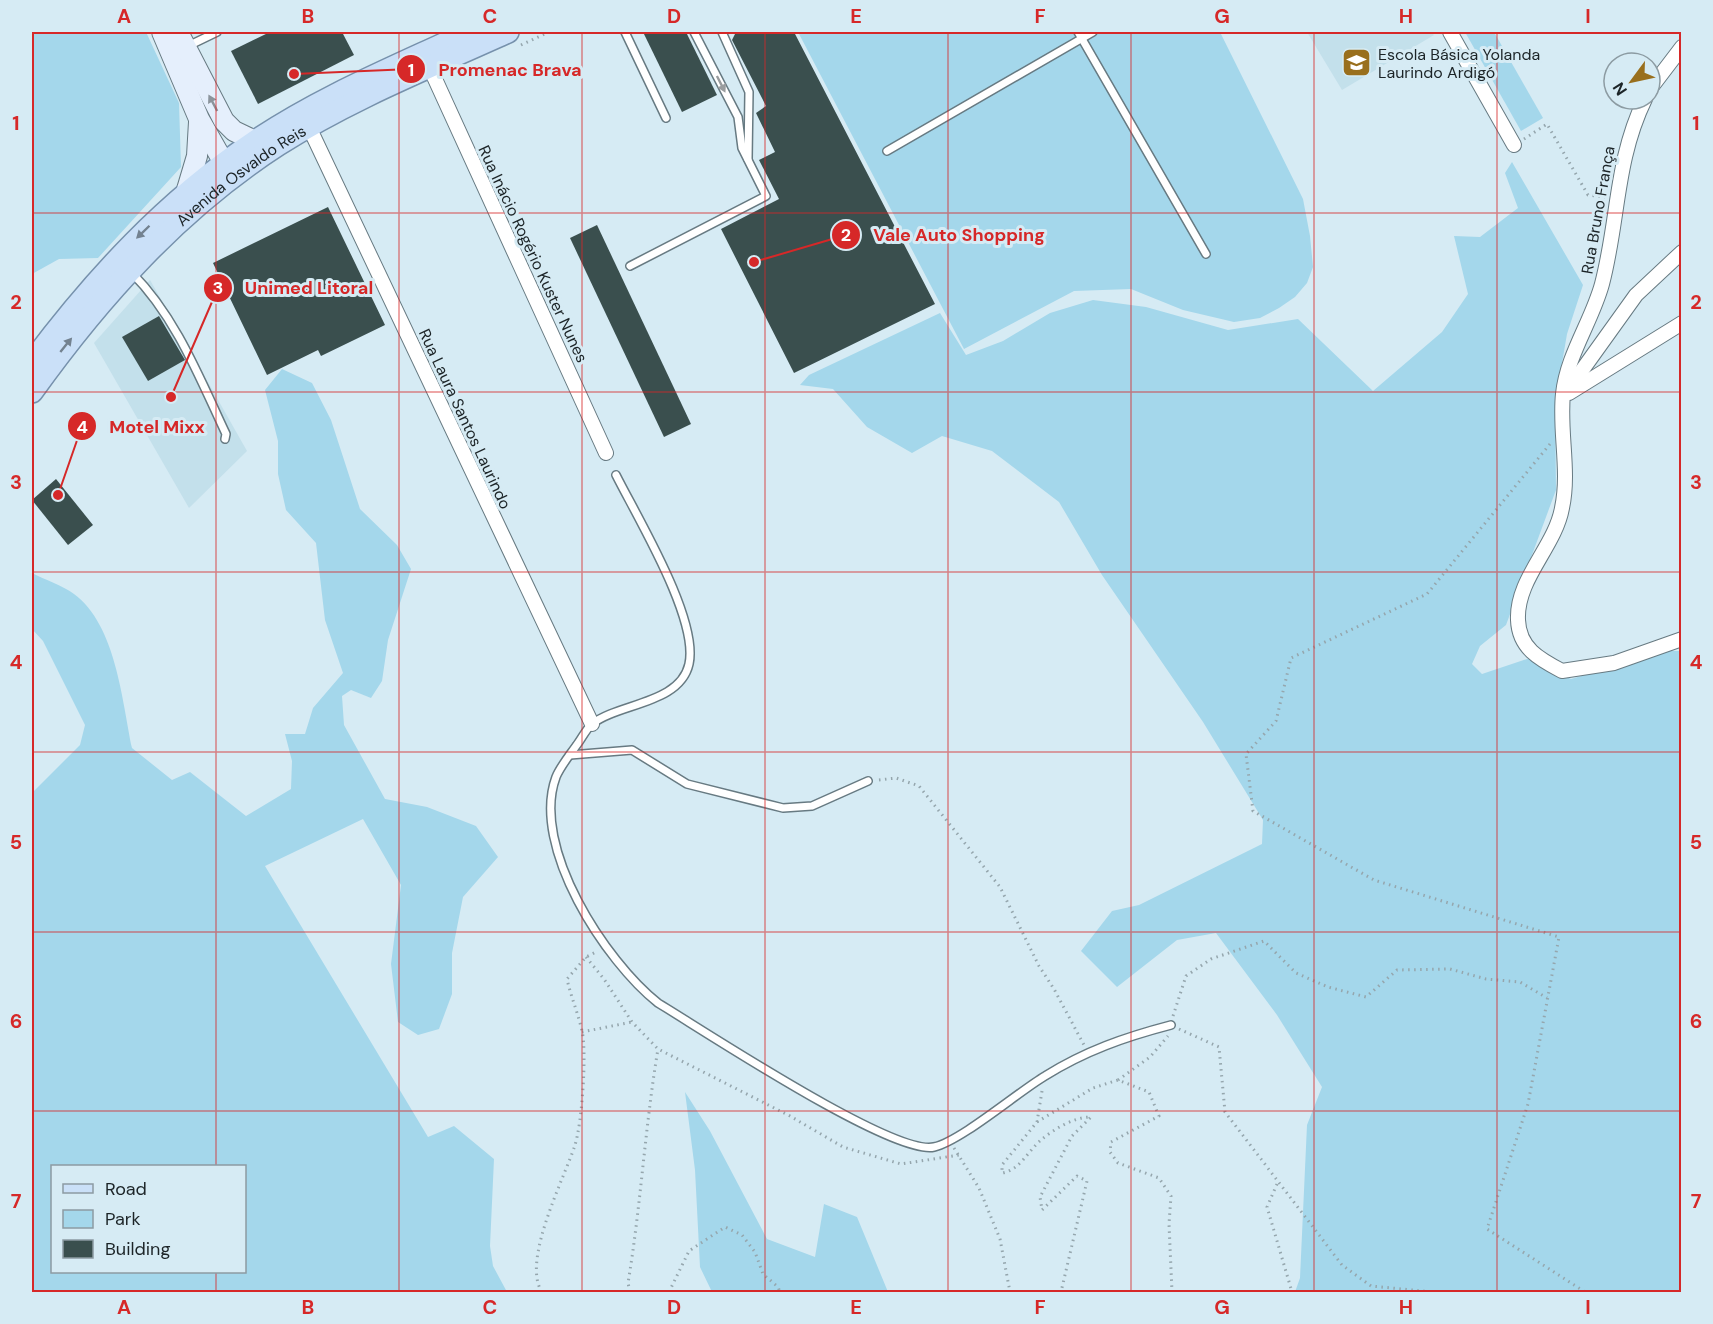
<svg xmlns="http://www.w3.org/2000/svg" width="1713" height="1324" font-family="'DM Sans',sans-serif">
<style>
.built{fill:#c3e0eb}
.green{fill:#a4d7eb;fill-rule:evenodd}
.building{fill:#3a4f4e}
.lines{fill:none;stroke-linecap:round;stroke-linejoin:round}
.lane-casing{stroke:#677a82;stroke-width:10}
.street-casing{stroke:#677a82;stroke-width:16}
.secondary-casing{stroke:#677a82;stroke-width:22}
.primary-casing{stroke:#7691ac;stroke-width:24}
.path{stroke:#95a6ad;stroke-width:3;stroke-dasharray:1.5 4.5;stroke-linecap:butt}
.lane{stroke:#fff;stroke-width:7}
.street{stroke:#fff;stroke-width:14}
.secondary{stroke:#e5effc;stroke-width:20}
.primary{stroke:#cae0f8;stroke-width:21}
.oneway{fill:#999c9e}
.oneway2{fill:#8b949c}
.oneway3{fill:#738290}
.grid{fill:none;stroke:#d62828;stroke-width:1.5;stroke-opacity:0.55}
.labels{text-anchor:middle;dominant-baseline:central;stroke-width:6;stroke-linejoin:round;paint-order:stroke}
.poi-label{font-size:16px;fill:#1c2427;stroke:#d6ebf4;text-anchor:start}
.street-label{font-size:16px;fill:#1c2427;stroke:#d6ebf4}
.leader{fill:none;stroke:#d62828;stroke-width:2}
.callout-dot{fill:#d62828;stroke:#d6ebf4;stroke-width:2}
.mark-label{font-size:18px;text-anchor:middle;font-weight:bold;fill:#fff}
.callout-label{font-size:18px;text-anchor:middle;font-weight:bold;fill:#d62828;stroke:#d6ebf4;stroke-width:6;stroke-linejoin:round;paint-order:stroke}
.neatline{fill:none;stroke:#d62828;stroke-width:2}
.grid-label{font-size:20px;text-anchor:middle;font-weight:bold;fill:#d62828}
</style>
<rect width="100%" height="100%" fill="#d6ebf4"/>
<g class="built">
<path d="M1307,32H1431L1434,35L1342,90Z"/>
<path d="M150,280L247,451L189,508L94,343Z"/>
</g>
<g class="green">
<path d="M32,32H146L179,103L181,167L98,258L59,259L32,274Z"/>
<path d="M798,32H1220L1303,199L1310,236L1313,267L1307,283L1295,297L1279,308L1260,318L1234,322L1183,310L1131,289L1074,291L964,349Z"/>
<path d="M1465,32H1494L1543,118L1521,131Z"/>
<path d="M1512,162L1583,285L1567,334L1555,404L1556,490L1506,625L1480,646L1472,664L1482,674L1530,658L1571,679L1667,651H1681V1292H1295L1300,1278L1307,1125L1322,1087L1277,1015L1216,933L1177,940L1117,987L1081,951L1112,911L1139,905L1262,844L1263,820L1203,722L1102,575L1059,502L992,451L942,436L912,453L867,427L833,389L800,385L809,375L940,313L966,355L1003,341L1050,313L1093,300L1146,307L1228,330L1298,319L1373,391L1442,332L1468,294L1454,236L1480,237L1518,208L1505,173Z"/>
<path d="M282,369L312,383L331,420L360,509L397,545L411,569L388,640L382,681L371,698L351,690L342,696L344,725L385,799L427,807L476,826L498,857L463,897L452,953V994L439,1029L418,1035L398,1022L391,964L401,885L363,819L265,866L428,1137L454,1126L494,1159L490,1246L493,1266L507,1292H32V793L80,745L85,725L43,641L32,629V573C45,580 62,585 74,594C116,625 122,700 132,748L172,780L190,772L246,816L291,789L292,761L285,734H305L313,708L343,673L325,620L316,543L286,510L278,474V441L265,390ZM244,1166V1272H52V1166Z"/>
<path d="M685,1092L710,1131L767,1239L815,1257L824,1204L857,1217L888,1292H712L700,1267L695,1170Z"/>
</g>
<g class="building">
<path d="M270,32H342L354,55L258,104L231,51Z"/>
<path d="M643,32H686L717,95L682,112Z"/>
<path d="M736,32H794L935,304L794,373L721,229L779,199L759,160L775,152L756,113L766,106L732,40Z"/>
<path d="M328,207L385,325L321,356L318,350L267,375L213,263Z"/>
<path d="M597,225L691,424L664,437L570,238Z"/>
<path d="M159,316L185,360L148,381L122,337Z"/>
<path d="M56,479L93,525L68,545L32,500Z"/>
</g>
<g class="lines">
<defs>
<g id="lane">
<path d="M625,32L666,118"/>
<path d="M722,32L749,92L748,159"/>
<path d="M1078,32L1206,254"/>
<path d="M188,46L217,32"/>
<path d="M887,151L1093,32"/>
<path d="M630,266L766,196L742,148L738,117L694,32"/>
<path d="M132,273C176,317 200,379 226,434L225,439"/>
<path d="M616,475C637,517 699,619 689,664C680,704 619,703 592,724C586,729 581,740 576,746C569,756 560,767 556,777C530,847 606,962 658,1003C703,1030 893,1156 934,1147C961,1141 1018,1092 1045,1076C1085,1051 1125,1037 1171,1025"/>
<path d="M570,755L632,750L687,784L783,808L812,806L868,781"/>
</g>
<g id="street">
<path d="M1450,32L1514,145"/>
<path d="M430,68L606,453"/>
<path d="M1650,89L1682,47"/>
<path d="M1645,99C1615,161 1619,219 1602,284C1592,321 1567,355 1563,394C1559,431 1570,471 1562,508C1555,547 1516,579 1518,620C1519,648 1539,659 1562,671L1614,663L1682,639"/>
<path d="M309,127L592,724"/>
<path d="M1569,393L1682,323"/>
<path d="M1565,394L1636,295L1682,252"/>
</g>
<g id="secondary">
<path d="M162,32L199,119L224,163"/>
<path d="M178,32L224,121L234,131L255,141"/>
<path d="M186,193L197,156L199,122"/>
</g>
<g id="primary">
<path d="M32,362C95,278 166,201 254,142C320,97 397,66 469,32"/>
<path id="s1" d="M32,392C100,297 179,209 278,145C350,99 431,67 508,32"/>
</g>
</defs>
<use href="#lane" class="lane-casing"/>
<use href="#street" class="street-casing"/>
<use href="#secondary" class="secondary-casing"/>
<use href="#primary" class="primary-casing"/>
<g class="path">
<path d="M521,45L549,32"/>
<path d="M1524,139L1547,124L1588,195L1605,197"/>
<path d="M1550,444L1427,594L1291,658L1276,721L1246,754L1253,811L1374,880L1559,937L1528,1104L1487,1229L1585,1292"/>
<path d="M879,780L896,778L919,786L1000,887L1039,966L1054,989L1084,1045"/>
<path d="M586,957L604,979L632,1022L658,1049L790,1116L843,1147L901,1164L959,1155"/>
<path d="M1173,1016L1186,976L1211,959L1264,941L1296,973L1328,987L1366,997L1397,970L1450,969L1486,979L1520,982L1547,998"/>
<path d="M1179,1029L1219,1047L1225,1112L1342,1265L1371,1286L1433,1292"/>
<path d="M582,1032L632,1022"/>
<path d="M1118,1080L1150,1057L1168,1036"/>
<path d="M1042,1091L1037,1122L1002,1165V1173C1020,1170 1027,1152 1041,1140C1054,1129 1074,1117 1091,1117L1072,1136L1040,1197L1042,1210L1077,1176L1087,1181L1061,1292"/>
<path d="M1037,1122L1093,1088L1118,1080L1149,1092L1159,1116L1111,1142L1110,1152L1118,1163L1159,1178L1171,1196L1169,1224L1172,1292"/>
<path d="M954,1148L979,1188L1000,1239L1010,1292"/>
<path d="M1277,1184L1267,1207L1292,1292"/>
<path d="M542,1292C521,1261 565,1177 575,1145C582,1123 587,1053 582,1031C578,1013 571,997 567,979L586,957L598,951"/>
<path d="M630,1292L628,1283C641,1205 645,1126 658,1049"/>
<path d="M669,1292L689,1251L725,1227L742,1235L755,1252L763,1274L778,1287L780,1292"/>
</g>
<use href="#lane" class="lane"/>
<use href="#street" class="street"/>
<use href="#secondary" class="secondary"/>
<use href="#primary" class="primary"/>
</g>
<defs><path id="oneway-solid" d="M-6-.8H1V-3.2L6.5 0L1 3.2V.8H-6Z" transform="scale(1.5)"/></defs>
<use class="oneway" href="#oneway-solid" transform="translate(721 84) rotate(63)"/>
<use class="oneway2" href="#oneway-solid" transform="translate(213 103) rotate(-118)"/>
<g class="oneway3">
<use href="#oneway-solid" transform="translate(143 232) rotate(136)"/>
<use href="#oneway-solid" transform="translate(66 345) rotate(-51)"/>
</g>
<path class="grid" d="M216,32V1166M399,32V1292M582,32V1292M765,32V1292M948,32V1292M1131,32V1292M1314,32V1292M1497,32V1292M32,213H1682M32,392H1682M32,572H1682M32,752H1682M32,932H1682M32,1111H1682M216,1272V1292"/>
<defs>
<symbol id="school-square" viewBox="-11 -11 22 22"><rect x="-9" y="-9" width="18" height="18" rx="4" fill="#996f1d" stroke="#d6ebf4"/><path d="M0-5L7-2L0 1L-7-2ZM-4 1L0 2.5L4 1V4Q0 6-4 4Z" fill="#fff"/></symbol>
</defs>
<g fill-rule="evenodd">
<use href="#school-square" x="1340" y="46" width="33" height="33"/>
</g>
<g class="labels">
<g class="poi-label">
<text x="1378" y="54">Escola Básica Yolanda<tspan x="1378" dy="18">Laurindo Ardigó</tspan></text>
</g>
<g class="street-label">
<text stroke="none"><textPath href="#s1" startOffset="303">Avenida Osvaldo Reis</textPath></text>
<text transform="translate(1598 210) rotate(-80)">Rua Bruno França</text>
<text transform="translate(533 254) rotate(65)">Rua Inácio Rogério Kuster Nunes</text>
<text transform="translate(465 419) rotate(65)">Rua Laura Santos Laurindo</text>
</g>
</g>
<path class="leader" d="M294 74L411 69M754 262L846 235M171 397L218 288M58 495L82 426"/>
<g class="callout-dot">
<circle cx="294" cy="74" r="6"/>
<circle cx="754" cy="262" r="6"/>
<circle cx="171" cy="397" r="6"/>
<circle cx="58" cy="495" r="6"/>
<circle cx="411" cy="69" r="15"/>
<circle cx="846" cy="235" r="15"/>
<circle cx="218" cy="288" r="15"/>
<circle cx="82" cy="426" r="15"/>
</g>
<g class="mark-label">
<text x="411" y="76">1</text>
<text x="846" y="241">2</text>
<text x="218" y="294">3</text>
<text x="82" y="433">4</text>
</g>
<g class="callout-label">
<text x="510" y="76">Promenac Brava</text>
<text x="959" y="241">Vale Auto Shopping</text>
<text x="309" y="294">Unimed Litoral</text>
<text x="157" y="433">Motel Mixx</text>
</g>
<rect width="1713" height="1324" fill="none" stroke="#d6ebf4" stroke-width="66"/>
<rect x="51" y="1165" width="195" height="108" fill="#d6ebf4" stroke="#8c9ba2" stroke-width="1.5"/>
<rect x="63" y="1184" width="30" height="9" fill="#cae0f8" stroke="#8c9ba2" stroke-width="1.5"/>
<text x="105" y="1195" font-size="18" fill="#1c2427">Road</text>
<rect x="63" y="1210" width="30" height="18" fill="#a4d7eb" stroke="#8c9ba2" stroke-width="1.5"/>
<text x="105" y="1225" font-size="18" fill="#1c2427">Park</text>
<rect x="63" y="1240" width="30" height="18" fill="#3a4f4e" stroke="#8c9ba2" stroke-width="1.5"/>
<text x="105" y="1255" font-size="18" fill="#1c2427">Building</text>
<g transform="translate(1632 81) rotate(237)"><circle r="28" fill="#d6ebf4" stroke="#8c9ba2" stroke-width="1.5"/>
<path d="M0-4.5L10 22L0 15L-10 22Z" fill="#996f1d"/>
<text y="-9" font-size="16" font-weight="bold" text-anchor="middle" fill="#1c2427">N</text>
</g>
<rect x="33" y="33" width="1647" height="1258" class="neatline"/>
<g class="grid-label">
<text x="124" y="23">A</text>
<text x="308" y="23">B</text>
<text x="490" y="23">C</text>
<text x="674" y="23">D</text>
<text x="856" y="23">E</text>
<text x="1040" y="23">F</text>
<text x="1222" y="23">G</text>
<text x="1406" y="23">H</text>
<text x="1588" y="23">I</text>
<text x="16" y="130">1</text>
<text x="1696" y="130">1</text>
<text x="16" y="309">2</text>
<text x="1696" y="309">2</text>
<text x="16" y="489">3</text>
<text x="1696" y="489">3</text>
<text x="16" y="669">4</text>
<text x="1696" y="669">4</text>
<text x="16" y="849">5</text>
<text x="1696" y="849">5</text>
<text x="16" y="1028">6</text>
<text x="1696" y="1028">6</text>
<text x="16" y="1208">7</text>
<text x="1696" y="1208">7</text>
<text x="124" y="1314">A</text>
<text x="308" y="1314">B</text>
<text x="490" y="1314">C</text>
<text x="674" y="1314">D</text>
<text x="856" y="1314">E</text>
<text x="1040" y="1314">F</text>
<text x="1222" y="1314">G</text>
<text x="1406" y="1314">H</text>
<text x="1588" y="1314">I</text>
</g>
</svg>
